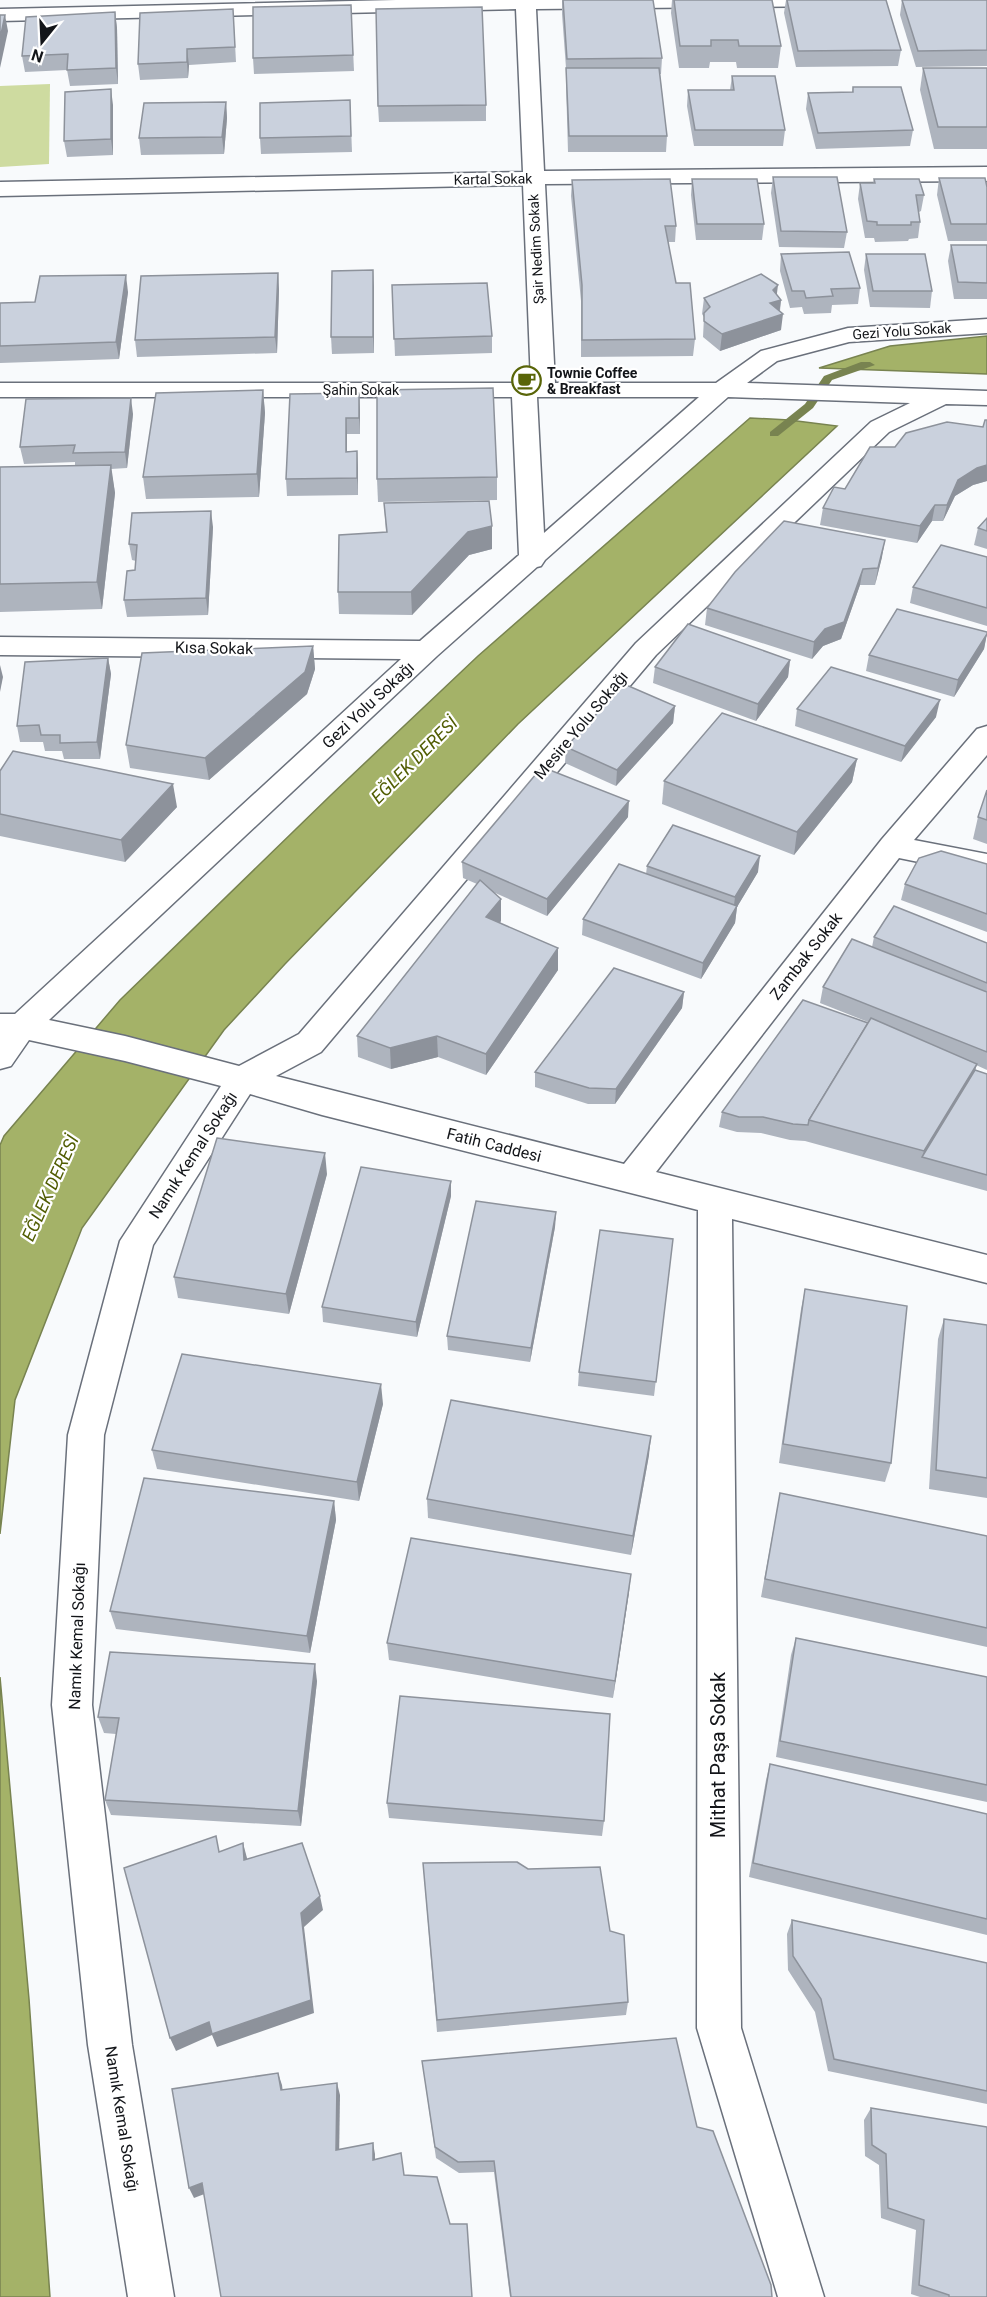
<svg xmlns="http://www.w3.org/2000/svg" width="987" height="2297" font-family="Roboto,sans-serif">
<style>
.green{fill:#cedba0}
.water{fill:#a4b268;stroke:#788350;stroke-width:1.5}
.lines{fill:none;stroke-linecap:round;stroke-linejoin:round}
.stream{fill:#788350;fill-rule:evenodd}
.street-casing{stroke:#6a707b;stroke-width:3}
.street{fill:#fff;fill-rule:evenodd}
.wall{fill:#aeb4be}
.shaded-wall{fill:#8d929b}
.building{fill:#cad1dd;stroke:#8d929b;stroke-width:1.5}
.labels{text-anchor:middle;dominant-baseline:central;stroke-width:4.5;stroke-linejoin:round;paint-order:stroke}
.far-street-label{font-size:14px;fill:#131519;stroke:#fff}
.far-poi-label{font-size:14px;font-weight:bold;fill:#131519;stroke:#fff;text-anchor:start}
.street-label{font-size:16px;fill:#131519;stroke:#fff}
.water-label{font-size:18px;font-style:italic;fill:#515d03;stroke:#fff}
.near-street-label{font-size:20px;fill:#131519;stroke:#fff}
</style>
<rect width="100%" height="100%" fill="#f8fafc"/>
<path class="green" d="M50,84L49,164L0,167V86Z"/>
<g class="water">
<path d="M987,336V374L819,368L890,346Z"/>
<path d="M750,418L789,420L837,426L518,724L285,964L224,1030L82,1228L15,1400L0,1534V1145L4,1136L120,1000L331,795L478,656Z"/>
<path d="M0,1677L29,1999L50,2297H0Z"/>
</g>
<g class="lines">
<path class="stream" d="M861,362H870L875,365L832,380L813,408L778,436H770V432L805,404L824,376Z"/>
<defs>
<path id="street" d="M396,0H852L849,4L842,6L536,9L544,171L987,167V181L545,184L555,383H716L761,351L848,328L987,319V333L849,342L777,361L747,383L987,391V405L946,404L889,432L656,655L321,1052L276,1076L624,1164L882,839L977,729L987,726V755L914,840L987,854V876L899,858L656,1172L987,1255V1283L732,1219L741,2028L824,2297H778L697,2028L698,1210L322,1115L250,1094L153,1245L104,1435L92,1705L132,2045L174,2297H128L88,2045L52,1705L68,1435L120,1241L221,1086L125,1061L29,1040L11,1066L0,1069V1014H15L401,659L0,655V637L420,641L519,555L512,397H0V383H531L523,185L0,196V182L523,172L516,9L0,21V9ZM537,397H699L544,533ZM728,397L910,403L871,422L636,643L299,1034L239,1066L125,1036L49,1020L437,656L537,567L541,566L545,560Z"/>
</defs>
<use href="#street" class="street-casing"/>
<use href="#street" class="street"/>
</g>
<g class="wall">
<path d="M562,0L662,58L661,74H660L667,136L666,152H568L566,84V68L562,14Z"/>
<path d="M672,0H772L781,46L778,68H737L736,62H710L709,68H679L671,13Z"/>
<path d="M786,0H886L901,50L898,66L796,67L784,13Z"/>
<path d="M902,0H987V66L916,67L900,15Z"/>
<path d="M351,5L354,71L254,74L253,58Z"/>
<path d="M115,12L117,28L118,84L70,86L67,70L25,72L22,56Z"/>
<path d="M234,25L236,62L189,65L188,78L140,80L138,64Z"/>
<path d="M923,68H987V149H934L920,90Z"/>
<path d="M732,76L785,130L783,146H694L687,106L688,90H730Z"/>
<path d="M853,87L913,130L910,146L816,149L806,109L808,93L852,92Z"/>
<path d="M350,100L352,152L261,154L260,138Z"/>
<path d="M226,102L227,118L224,154L141,155L139,138Z"/>
<path d="M113,105V155L67,157L64,141Z"/>
<path d="M486,105V121L379,122L378,106Z"/>
<path d="M773,177L847,232L844,248L779,247L771,193Z"/>
<path d="M939,178L987,187V241H948L937,195Z"/>
<path d="M692,179L764,224L762,240H696L691,195Z"/>
<path d="M874,179L924,195L921,211L919,212L920,222L918,238L909,239L908,241L875,242L874,238H865L858,199L860,183H873Z"/>
<path d="M572,180L676,226L675,242H668L676,283L695,339L693,356L581,357V301L571,196Z"/>
<path d="M951,245H987V299H954L948,261Z"/>
<path d="M781,254L860,288L858,304L832,305L831,313L804,314L802,307L790,308L780,271Z"/>
<path d="M866,254L932,291L930,308L870,307L864,270Z"/>
<path d="M278,273L279,290L277,353L137,357L135,340Z"/>
<path d="M392,285L492,336V353L395,356Z"/>
<path d="M374,287V353L332,354L331,337Z"/>
<path d="M128,292L119,359L0,363V303L35,302Z"/>
<path d="M777,295L781,300L780,311L781,330L720,351L703,337L704,317L702,314L704,298Z"/>
<path d="M263,390L265,413L259,497L146,499L143,477Z"/>
<path d="M359,393L360,434H347V451H357L358,495L287,496L286,479Z"/>
<path d="M133,414L127,468L111,469L115,493L102,609L0,612V467L75,466V462L24,464L20,447Z"/>
<path d="M987,420V481L973,485L955,496L943,521H932L917,543L820,525L823,508L895,447L983,427Z"/>
<path d="M497,477V500L378,502L377,479Z"/>
<path d="M384,503L492,526V549L469,555L412,615L339,614L338,592L386,532Z"/>
<path d="M987,518V549L974,545L978,528Z"/>
<path d="M213,527L208,615L127,617L124,600L135,570L136,561L132,560L129,544Z"/>
<path d="M882,557L875,585H860L841,639L823,646L812,659L705,625L707,608Z"/>
<path d="M987,557V626L910,603L913,587Z"/>
<path d="M987,632L984,649L954,697L866,671L869,655Z"/>
<path d="M313,646L315,669L307,694L209,780L130,768L126,745Z"/>
<path d="M108,658L111,674L100,759H64L62,751H45L43,742H20L17,726Z"/>
<path d="M790,660L788,677L756,721L653,683L655,667Z"/>
<path d="M675,706L673,723L616,786L565,763L566,747Z"/>
<path d="M797,709L936,717L901,762L795,726Z"/>
<path d="M857,759L852,782L794,855L662,804L664,781Z"/>
<path d="M0,771L177,807L125,862L0,836Z"/>
<path d="M987,790V844L973,839L978,817Z"/>
<path d="M628,817L547,916L493,892L501,921L500,922L558,970L486,1075L438,1057L391,1069L358,1057L357,1036L477,884L463,878L462,862Z"/>
<path d="M987,864V932L901,900L905,884Z"/>
<path d="M647,866L758,872L737,907L735,923L701,979L582,935L583,919L646,874Z"/>
<path d="M874,937L987,943V1070L976,1065L975,1070L987,1074V1191L805,1141L790,1140L761,1133L737,1132L719,1127L722,1112L868,1023V1022L820,1003L823,987L872,947Z"/>
<path d="M684,992L682,1008L615,1104H588L535,1087V1072Z"/>
<path d="M327,1174L289,1314L178,1298L174,1277Z"/>
<path d="M451,1181V1196L417,1337L323,1322L322,1307Z"/>
<path d="M556,1212L555,1227L530,1362L448,1350L447,1336Z"/>
<path d="M673,1239L654,1396L578,1386L579,1372Z"/>
<path d="M805,1289L891,1463L885,1482L779,1463L801,1309Z"/>
<path d="M944,1319L987,1325V1498L929,1489L938,1339Z"/>
<path d="M383,1404L359,1501L157,1469L152,1450Z"/>
<path d="M649,1455L631,1555L428,1518L427,1499Z"/>
<path d="M780,1493L987,1536V1647L761,1597Z"/>
<path d="M334,1501L336,1520L310,1653L116,1629L110,1611Z"/>
<path d="M629,1592L613,1698L389,1660L387,1643Z"/>
<path d="M796,1638L987,1677V1802L776,1757L791,1655Z"/>
<path d="M317,1681L301,1826L111,1815L105,1800L116,1734L104,1733L98,1717Z"/>
<path d="M770,1764L987,1814V1935L749,1877L766,1780Z"/>
<path d="M387,1803L604,1821L602,1836L389,1818Z"/>
<path d="M423,1863L610,1931L628,2002L626,2015L437,2032Z"/>
<path d="M792,1920L987,1963V2104L828,2071L815,2012L788,1970L787,1934Z"/>
<path d="M422,2061L697,2127L772,2297H510L494,2172L459,2173L436,2158Z"/>
<path d="M871,2108L987,2297H920L911,2294L916,2230L881,2218L879,2165L865,2156L864,2120Z"/>
</g>
<g class="shaded-wall">
<path d="M115,12L117,28L118,84L116,68Z"/>
<path d="M5,15L8,31L0,68V39Z"/>
<path d="M187,49L189,65L188,78L187,62Z"/>
<path d="M111,89L113,105V155L111,139Z"/>
<path d="M226,102L227,118L224,154L222,137Z"/>
<path d="M373,270L374,287V353L373,337Z"/>
<path d="M278,273L279,290L277,353L275,337Z"/>
<path d="M126,275L128,292L119,359L116,342Z"/>
<path d="M778,285L776,301L781,300L779,315L783,314L781,330L720,351L722,334Z"/>
<path d="M263,390L265,413L259,497L257,474Z"/>
<path d="M359,393L360,410V434L359,418Z"/>
<path d="M131,398L133,414L127,468L125,452Z"/>
<path d="M346,418L347,434V468L346,452Z"/>
<path d="M357,451L358,468V495L357,478Z"/>
<path d="M111,465L115,493L102,609L97,582Z"/>
<path d="M987,465V481L973,485L955,496L943,521L947,505L958,480L977,468Z"/>
<path d="M935,505L932,521L917,543L920,526Z"/>
<path d="M211,511L213,527L208,615L206,598Z"/>
<path d="M492,526V549L469,555L412,615L411,592L468,532Z"/>
<path d="M885,540L882,557L875,585L878,568Z"/>
<path d="M863,569L860,585L841,639L823,646L812,659L814,642Z"/>
<path d="M987,634L984,649L954,697L958,680Z"/>
<path d="M313,646L315,669L307,694L209,780L205,758Z"/>
<path d="M108,658L111,674L100,759L97,742Z"/>
<path d="M790,660L788,677L756,721L758,704Z"/>
<path d="M0,665L3,677L0,692Z"/>
<path d="M940,700L936,717L901,762L905,746Z"/>
<path d="M675,706L673,723L616,786L617,770Z"/>
<path d="M857,759L852,782L794,855L797,832Z"/>
<path d="M173,784L177,807L125,862L121,840Z"/>
<path d="M629,801L628,817L547,916V899Z"/>
<path d="M760,856L758,872L737,907L735,923L701,979L703,963L733,913L735,897Z"/>
<path d="M501,899V921L487,939L486,917Z"/>
<path d="M558,948V970L486,1075V1054Z"/>
<path d="M684,992L682,1008L615,1104L616,1089Z"/>
<path d="M437,1036L438,1057L391,1069L390,1048Z"/>
<path d="M977,1064L971,1085L922,1157L924,1151Z"/>
<path d="M325,1153L327,1174L289,1314L286,1294Z"/>
<path d="M451,1181V1196L417,1337L416,1322Z"/>
<path d="M556,1212L555,1227L530,1362L531,1348Z"/>
<path d="M381,1384L383,1404L359,1501L357,1482Z"/>
<path d="M651,1436L649,1455L631,1555L633,1536Z"/>
<path d="M334,1501L336,1520L310,1653L307,1636Z"/>
<path d="M631,1574L629,1592L613,1698L615,1681Z"/>
<path d="M315,1664L317,1681L301,1826L298,1811Z"/>
<path d="M243,1843L247,1858L248,1875L244,1860Z"/>
<path d="M320,1896L323,1910L304,1927L314,2013L217,2047L212,2035L176,2051L170,2038L301,1913Z"/>
<path d="M278,2073L282,2085L284,2102L281,2090Z"/>
<path d="M337,2083L340,2095L339,2161L336,2150Z"/>
<path d="M373,2143L375,2154V2171L373,2160Z"/>
<path d="M202,2183L207,2193L194,2198L189,2188Z"/>
</g>
<g class="building">
<path d="M563,0H653L662,58L567,59Z"/>
<path d="M674,0H772L781,46H739L738,40H711V46H680Z"/>
<path d="M787,0H886L901,50L798,51Z"/>
<path d="M902,0H987V50L918,51Z"/>
<path d="M351,5L353,55L253,58V7Z"/>
<path d="M482,7L486,105L378,106L376,9Z"/>
<path d="M233,9L235,47L187,49V62L138,64L140,13Z"/>
<path d="M115,12L116,68L67,70L68,54L22,56L26,17Z"/>
<path d="M0,15H5L0,39Z"/>
<path d="M566,68H659L667,136H569Z"/>
<path d="M923,68H987V127H938Z"/>
<path d="M732,76H775L785,130H695L688,90H734Z"/>
<path d="M853,87H901L913,130L818,133L808,93L853,92Z"/>
<path d="M111,89V139L64,141L65,92Z"/>
<path d="M350,100L351,136L260,138V103Z"/>
<path d="M226,102L222,137L139,138L144,103Z"/>
<path d="M773,177H837L847,232L781,231Z"/>
<path d="M939,178H985L987,187V224H951Z"/>
<path d="M670,179L676,226H665L676,283H690L695,339L582,340V285L572,180Z"/>
<path d="M692,179H757L764,224H697Z"/>
<path d="M874,179H919L924,195H916L920,222H911V225H877V222L867,221L860,183H875Z"/>
<path d="M951,245H987V283L958,282Z"/>
<path d="M849,252L860,288L831,289L833,296L806,298L804,291H792L781,254Z"/>
<path d="M866,254H925L932,291H873Z"/>
<path d="M373,270V337H331L332,271Z"/>
<path d="M278,273L275,337L135,340L141,276Z"/>
<path d="M761,274L778,285L773,290L781,300L770,303L783,314L722,334L704,321V313L710,307L704,298Z"/>
<path d="M126,275L116,342L0,346V303L35,302L40,276Z"/>
<path d="M487,283L492,336L394,339L392,285Z"/>
<path d="M493,388L497,477L377,479V390Z"/>
<path d="M263,390L257,474L143,477L156,393Z"/>
<path d="M359,393V418H346V452L357,451V478L286,479L290,394Z"/>
<path d="M131,398L125,452L73,453L75,445L20,447L26,399Z"/>
<path d="M985,420H987V465L977,468L958,480L947,505H935L920,526L823,508L834,487L845,489L870,447H895L906,433L947,422L983,427Z"/>
<path d="M111,465L97,582L0,584V467Z"/>
<path d="M489,501L492,526L468,532L411,592H338L339,535L387,532L384,503Z"/>
<path d="M211,511L206,598L124,600L127,571L135,570L137,545L129,544L132,513Z"/>
<path d="M987,518V531L978,528Z"/>
<path d="M784,521L885,540L878,568L863,569L844,622L825,629L814,642L707,608L735,572Z"/>
<path d="M941,545L987,557V608L913,587Z"/>
<path d="M897,609L987,632V634L958,680L869,655Z"/>
<path d="M688,624L790,660L758,704L655,667Z"/>
<path d="M313,646L305,672L205,758L126,745L142,653Z"/>
<path d="M108,658L97,742L60,743V735H41L39,725L17,726L25,662Z"/>
<path d="M831,667L940,700L905,746L797,709Z"/>
<path d="M624,684L675,706L617,770L566,747Z"/>
<path d="M722,713L857,759L797,832L664,781Z"/>
<path d="M13,751L173,784L121,840L0,814V771Z"/>
<path d="M542,767L629,801L547,899L462,862Z"/>
<path d="M987,790V820L978,817Z"/>
<path d="M673,825L760,856L735,897L647,866Z"/>
<path d="M941,851L987,864V914L905,884L919,858Z"/>
<path d="M619,864L737,906L703,963L583,919Z"/>
<path d="M480,880L501,899L486,917L558,948L486,1054L437,1036L390,1048L357,1036Z"/>
<path d="M894,906L987,943V983L874,937Z"/>
<path d="M852,939L987,992V1052L823,987Z"/>
<path d="M614,968L684,992L616,1089L589,1088L535,1072Z"/>
<path d="M803,1000L868,1023L809,1120L808,1125L793,1124L763,1117H739L722,1112Z"/>
<path d="M871,1018L977,1064L924,1151L809,1120Z"/>
<path d="M975,1070L987,1074V1175L922,1157Z"/>
<path d="M217,1138L325,1153L286,1294L174,1277Z"/>
<path d="M361,1167L451,1181L416,1322L322,1307Z"/>
<path d="M476,1201L556,1212L531,1348L447,1336Z"/>
<path d="M600,1230L673,1239L656,1382L579,1372Z"/>
<path d="M805,1289L907,1306L891,1463L783,1444Z"/>
<path d="M944,1319L987,1325V1478L936,1470Z"/>
<path d="M182,1354L381,1384L357,1482L152,1450Z"/>
<path d="M451,1400L651,1436L633,1536L427,1499Z"/>
<path d="M144,1478L334,1501L307,1636L110,1611Z"/>
<path d="M780,1493L987,1536V1628L765,1579Z"/>
<path d="M411,1538L631,1574L615,1681L387,1643Z"/>
<path d="M796,1638L987,1677V1785L780,1741Z"/>
<path d="M110,1652L315,1664L298,1811L105,1800L119,1718L98,1717Z"/>
<path d="M400,1696L610,1714L604,1821L387,1803Z"/>
<path d="M770,1764L987,1814V1919L753,1863Z"/>
<path d="M216,1836L219,1852L243,1843L244,1860L302,1843L320,1896L301,1913L311,2000L212,2034L209,2022L170,2038L124,1868Z"/>
<path d="M517,1862L528,1869L600,1867L610,1931L624,1935L628,2002L437,2020L423,1863Z"/>
<path d="M792,1920L987,1963V2091L834,2059L821,1999L793,1956Z"/>
<path d="M676,2038L697,2127L713,2131L771,2285L772,2297H511L494,2161L458,2162L435,2147L422,2061Z"/>
<path d="M278,2073L281,2090L337,2083L336,2150L373,2143V2160L401,2153L404,2175L437,2177L450,2224H467L472,2297H221L202,2183L189,2188L172,2089Z"/>
<path d="M871,2108L987,2127V2297H949V2295L919,2285L924,2220L888,2208L886,2154L872,2145Z"/>
</g>
<defs>
<symbol id="cafe-ring" viewBox="-11 -11 22 22"><circle r="9.5" fill="#fff" stroke="#596508" stroke-width="1.5"/><path d="M-5.5-4.5H6V0H3Q3 3.5 0 3.5H-2.5Q-5.5 3.5-5.5 0ZM3-3.2v2h1.7v-2ZM-6 4.5H4V6H-6Z" fill="#596508"/></symbol>
</defs>
<g fill-rule="evenodd">
<use href="#cafe-ring" x="510" y="364" width="33" height="33"/>
</g>
<g class="labels">
<g class="far-street-label">
<text transform="translate(493 179) rotate(-1)">Kartal Sokak</text>
<text transform="translate(536 249) rotate(-93)">Şair Nedim Sokak</text>
<text transform="translate(902 331) rotate(-4)">Gezi Yolu Sokak</text>
<text x="361" y="390">Şahin Sokak</text>
</g>
<g class="far-poi-label">
<text x="547" y="373">Townie Coffee<tspan x="547" dy="16">&amp; Breakfast</tspan></text>
</g>
<g class="street-label">
<text transform="translate(214 648) rotate(1)">Kısa Sokak</text>
<text transform="translate(368 705) rotate(-43)">Gezi Yolu Sokağı</text>
<text transform="translate(581 725) rotate(-50)">Mesire Yolu Sokağı</text>
<text transform="translate(806 956) rotate(-52)">Zambak Sokak</text>
<text transform="translate(494 1145) rotate(14)">Fatih Caddesi</text>
<text transform="translate(193 1155) rotate(-57)">Namık Kemal Sokağı</text>
<text transform="translate(77 1636) rotate(-88)">Namık Kemal Sokağı</text>
<text transform="translate(122 2119) rotate(81)">Namık Kemal Sokağı</text>
</g>
<g class="water-label">
<text transform="translate(414 760) rotate(-45)">EĞLEK DERESİ</text>
<text transform="translate(50 1188) rotate(-66)">EĞLEK DERESİ</text>
</g>
<g class="near-street-label">
<text transform="translate(718 1755) rotate(-90)">Mithat Paşa Sokak</text>
</g>
</g>
<g transform="translate(42 42) rotate(198)" stroke="#ffffff" stroke-width="4.5" paint-order="stroke">
<path d="M0-4.5L10 22L0 15L-10 22Z" fill="#131519"/>
<text y="-9" font-size="16" font-weight="bold" text-anchor="middle" fill="#131519">N</text>
</g>
</svg>
